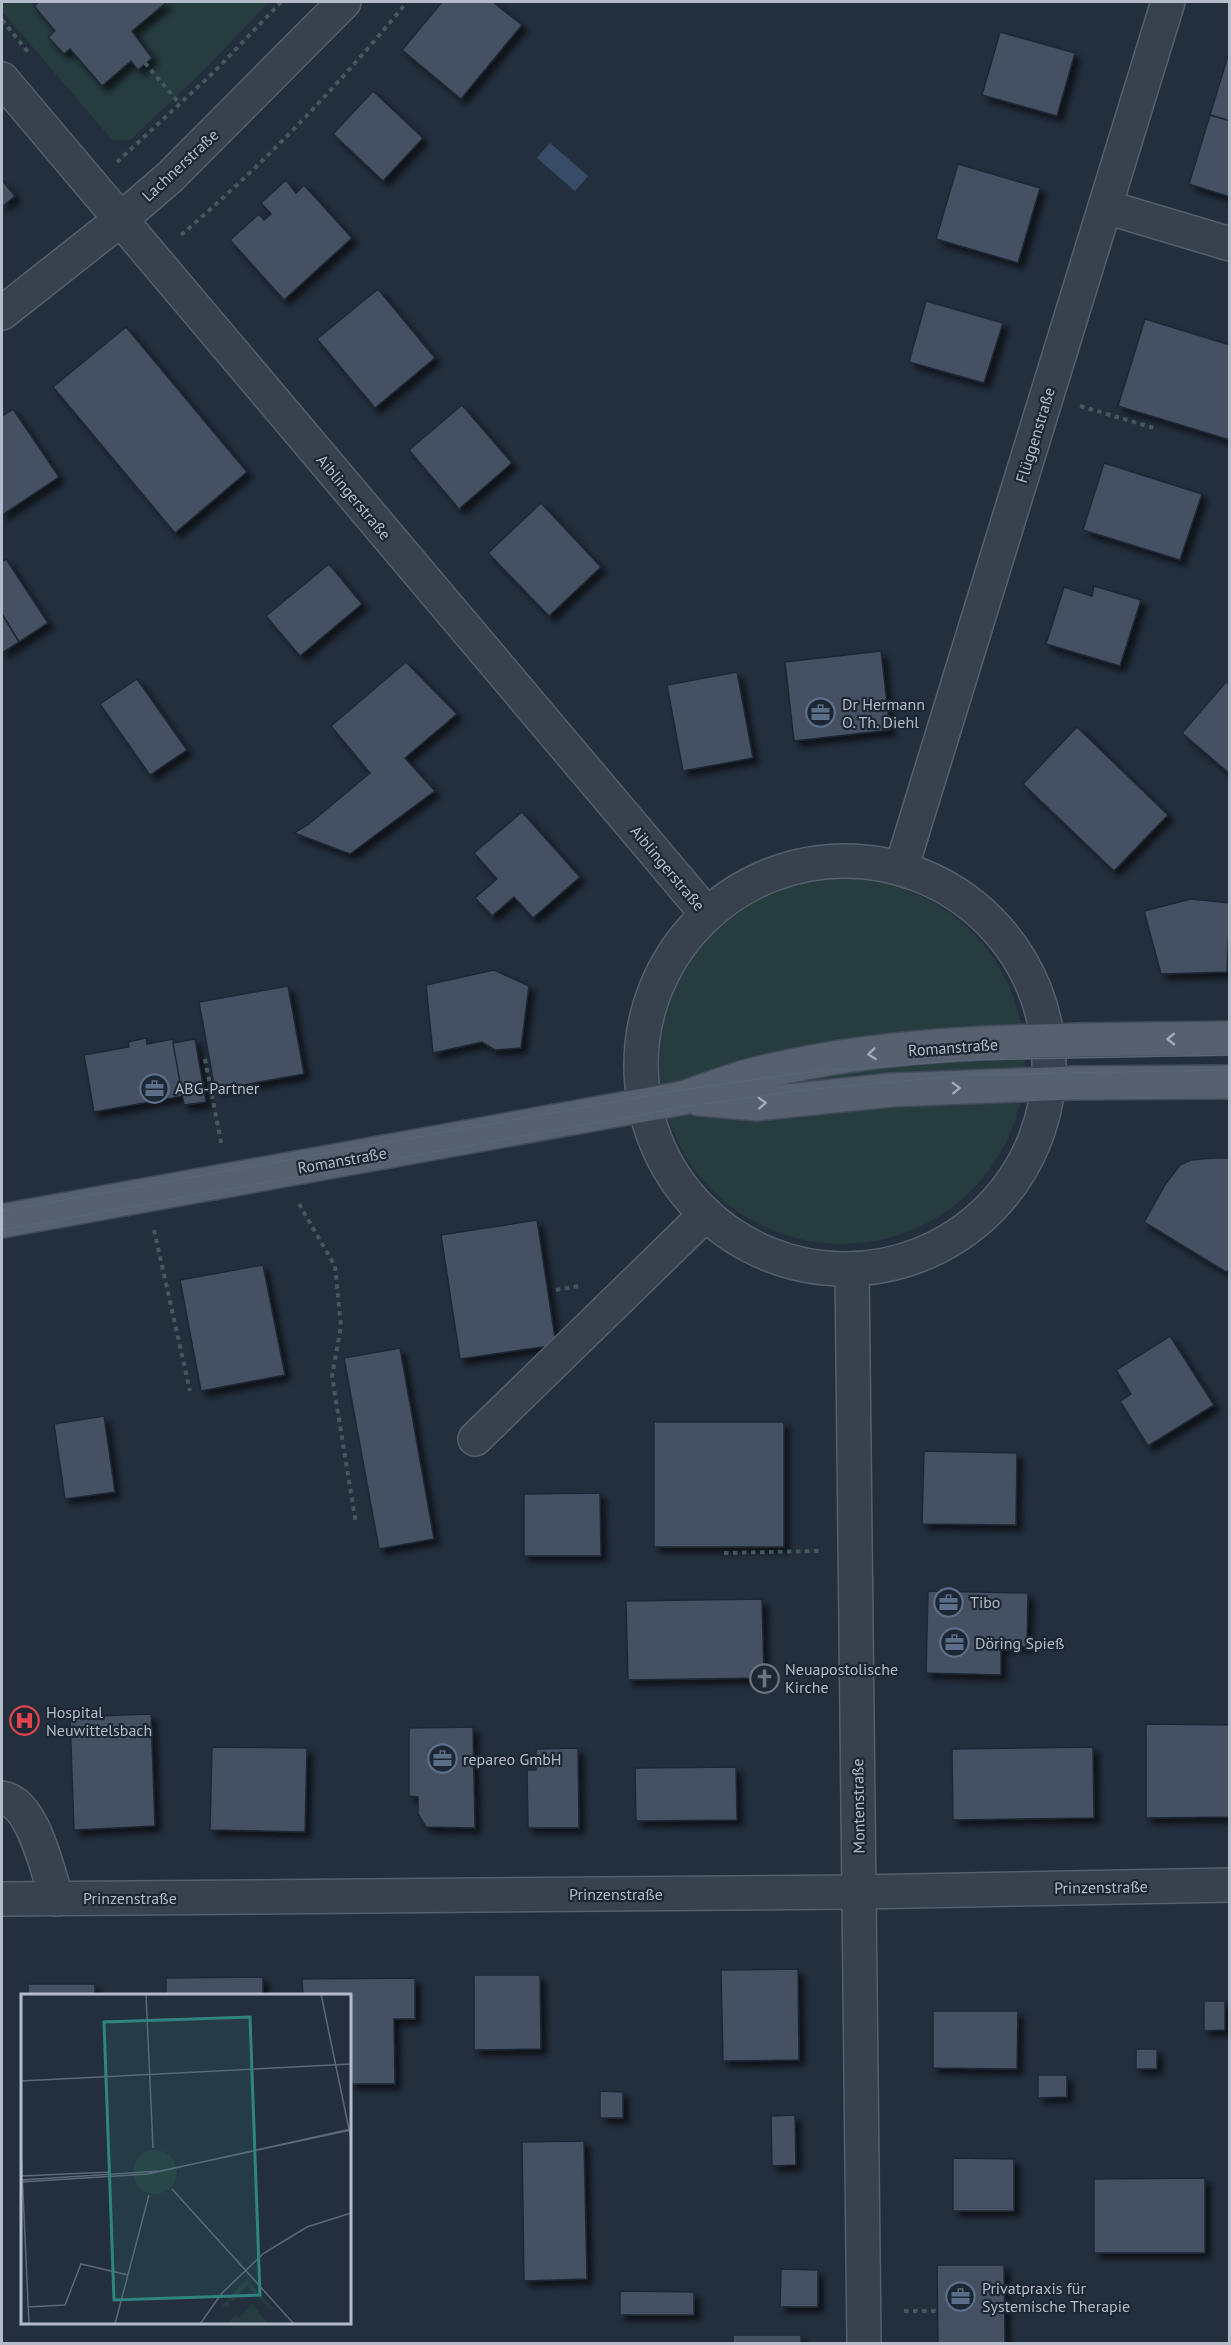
<svg xmlns="http://www.w3.org/2000/svg" width="1231" height="2345" font-family="'PT Sans',sans-serif">
<style>
.green{fill:#263c3f}
.water{fill:#394c67}
.building{fill:#455162;stroke:#1f2835;stroke-width:1.5;filter:url(#shadow)}
.lines{fill:none;stroke-linecap:round;stroke-linejoin:round}
.minor-casing{stroke:#565f6c;stroke-width:36}
.major-casing{stroke:#414a57;stroke-width:36}
.path{stroke:#44595c;stroke-width:4;stroke-dasharray:4.5 4.5;stroke-linecap:butt}
.minor{stroke:#38414e;stroke-width:33}
.major{stroke:#56606e;stroke-width:33}
.tram{stroke:#5a6575;stroke-width:1.5}
.oneway{stroke:#a1aab7}
.labels{text-anchor:middle;dominant-baseline:central;stroke-width:4.5;stroke-linejoin:round;paint-order:stroke}
.street-label{font-size:16px;fill:#b4bcc9;stroke:#1d2633}
.poi-label{font-size:16px;fill:#b4bcc9;stroke:#1d2633;text-anchor:start}
.inset-road{fill:none;stroke:#5e6776;stroke-width:1.5}
.view{fill:#308480;fill-opacity:0.15;stroke:#308480;stroke-width:3}
.inset-edge{fill:none;stroke:#b4bcc9;stroke-width:3}
</style>
<defs>
<filter id="shadow"><feDropShadow dx="5.5" dy="5.5" stdDeviation="3" flood-color="#0009"/></filter>
</defs>
<rect width="100%" height="100%" fill="#242f3e"/>
<g class="green">
<path d="M2,2H31L55,31L49,37L63,54L70,49L102,85L131,61L138,69L146,47L132,31L167,2H269L205,69L130,140H112L2,11Z"/>
<circle cx="842" cy="1061" r="183"/>
</g>
<path class="water" d="M550,143L588,176L575,191L537,158Z"/>
<g class="building">
<path d="M39,2H167L132,31L152,58L138,70L131,61L102,86L70,49L64,54L48,37L55,31L34,6Z"/>
<path d="M442,2H493L522,25L461,99L402,50Z"/>
<path d="M1000,32L1075,53L1057,116L982,95Z"/>
<path d="M1230,49V121L1210,115Z"/>
<path d="M373,91L423,138L383,181L333,134Z"/>
<path d="M1210,115L1230,121V197L1189,184Z"/>
<path d="M958,164L1040,188L1018,263L936,239Z"/>
<path d="M2,180L15,196L2,207Z"/>
<path d="M286,180L296,193L304,185L352,238L284,300L230,240L259,214L264,220L271,214L261,203Z"/>
<path d="M378,289L435,358L375,408L317,339Z"/>
<path d="M926,301L1003,323L984,383L909,362Z"/>
<path d="M1145,319L1230,345V440L1118,406Z"/>
<path d="M126,327L247,472L175,533L53,387Z"/>
<path d="M462,405L512,463L459,509L409,450Z"/>
<path d="M13,409L59,477L2,515V416Z"/>
<path d="M1104,463L1202,494L1180,560L1083,530Z"/>
<path d="M541,503L601,567L549,616L488,553Z"/>
<path d="M6,559L48,623L19,642L2,614V562Z"/>
<path d="M329,564L362,604L300,656L266,616Z"/>
<path d="M1094,586L1141,600L1120,666L1046,644L1064,587L1092,596Z"/>
<path d="M2,614L19,642L2,653Z"/>
<path d="M881,651L890,730L794,741L785,662Z"/>
<path d="M406,662L457,714L405,758L435,791L350,854L294,833L309,824L370,773L331,726Z"/>
<path d="M737,672L753,758L683,771L667,685Z"/>
<path d="M137,679L187,750L150,775L100,704Z"/>
<path d="M1226,682L1230,685V774L1182,733Z"/>
<path d="M1077,727L1168,815L1114,871L1023,784Z"/>
<path d="M522,812L580,877L533,918L514,897L492,916L475,898L497,879L474,853Z"/>
<path d="M1191,899L1230,903L1227,972L1161,974L1144,911Z"/>
<path d="M494,970L529,986L521,1048L495,1050L482,1042L433,1053L426,985Z"/>
<path d="M288,986L304,1074L215,1090L199,1002Z"/>
<path d="M146,1038L147,1044L173,1039L183,1096L94,1112L84,1055L129,1047L128,1042Z"/>
<path d="M195,1039L206,1102L184,1105L173,1043Z"/>
<path d="M1213,1158H1230V1269L1226,1272L1144,1222L1165,1185L1180,1165L1191,1160Z"/>
<path d="M537,1220L556,1345L460,1359L441,1235Z"/>
<path d="M263,1265L285,1375L201,1391L180,1280Z"/>
<path d="M1170,1336L1214,1405L1148,1446L1120,1401L1131,1394L1116,1370Z"/>
<path d="M400,1348L434,1539L379,1549L344,1358Z"/>
<path d="M104,1416L115,1492L65,1499L54,1424Z"/>
<rect x="654" y="1422" width="130" height="125"/>
<path d="M924,1451L1017,1453L1016,1525L922,1524Z"/>
<path d="M600,1493L601,1556H524V1494Z"/>
<path d="M928,1591L1028,1593L1027,1647L1001,1646V1675L926,1673Z"/>
<path d="M762,1599L764,1678L628,1680L626,1601Z"/>
<path d="M151,1714L155,1826L74,1830L70,1717Z"/>
<path d="M1146,1724L1230,1725V1817L1146,1818Z"/>
<path d="M473,1727L475,1828L426,1827L418,1814V1797L409,1796V1728Z"/>
<path d="M212,1747L307,1748L305,1832L210,1830Z"/>
<path d="M1093,1747L1094,1818L953,1820L952,1749Z"/>
<path d="M578,1748L579,1828H528L527,1770H536V1749Z"/>
<path d="M736,1767L737,1820L636,1821L635,1768Z"/>
<path d="M798,1969L799,2060L723,2061L721,1970Z"/>
<path d="M474,1975H540L541,2049L474,2050Z"/>
<path d="M263,1977V1996H166V1978Z"/>
<path d="M415,1978V2019H394L395,2084H350V1996H303L302,1979Z"/>
<rect x="28" y="1984" width="67" height="12"/>
<path d="M1204,2001H1225V2030L1204,2031Z"/>
<path d="M933,2011H1018L1017,2069L933,2068Z"/>
<rect x="1136" y="2049" width="21" height="20"/>
<path d="M1038,2075H1067V2097L1038,2098Z"/>
<path d="M600,2091L623,2092V2118H600Z"/>
<path d="M795,2115L796,2165L772,2166L771,2116Z"/>
<path d="M584,2141L587,2279L524,2281L522,2142Z"/>
<path d="M953,2158L1014,2159V2211H953Z"/>
<path d="M1205,2178V2253H1094V2179Z"/>
<path d="M937,2265H1004L1005,2344H938Z"/>
<path d="M781,2269L818,2270V2307H780Z"/>
<path d="M620,2291L694,2292V2315H620Z"/>
<rect x="733" y="2335" width="68" height="9"/>
</g>
<g class="lines">
<defs>
<g id="minor">
<path d="M2,79L707,914"/>
<path d="M1106,207L1230,244"/>
<path d="M2,313L120,220L170,177L344,2"/>
<circle cx="845" cy="1065" r="204"/>
<path d="M901,869L1168,2"/>
<path d="M852,1269L864,2344"/>
<path d="M475,1439L706,1214"/>
<path d="M2,1798C34,1802 47,1871 57,1899"/>
<path d="M2,1899L859,1892L1230,1885"/>
</g>
<g id="major">
<path d="M699,1099L757,1104L891,1090L1071,1083L1230,1082"/>
<path d="M2,1221L683,1098C704,1091 726,1082 748,1076C903,1035 1070,1041 1230,1038"/>
</g>
</defs>
<use href="#minor" class="minor-casing"/>
<use href="#major" class="major-casing"/>
<g class="path">
<path d="M2,20L28,52"/>
<path d="M145,63L180,104"/>
<path d="M117,162L213,73L281,2"/>
<path d="M181,235C263,165 339,85 407,2"/>
<path d="M1080,406L1154,428"/>
<path d="M205,1059L222,1147"/>
<path d="M299,1204L335,1266L341,1326L332,1376L356,1524"/>
<path d="M154,1230L190,1391"/>
<path d="M556,1290L580,1286"/>
<path d="M724,1553L819,1551"/>
<path d="M904,2311H937"/>
</g>
<use href="#minor" class="minor"/>
<use href="#major" class="major"/>
<g class="tram">
<path d="M2,1211L681,1090L801,1073L967,1060L1230,1055"/>
<path d="M2,1230L684,1107L803,1090L969,1075L1230,1070"/>
</g>
</g>
<defs><path id="oneway-chevron" d="M-2-3.5L2.5 0L-2 3.5" fill="none" stroke-width="1.6" stroke-linecap="round" stroke-linejoin="round" transform="scale(1.5)"/></defs>
<g class="oneway">
<use href="#oneway-chevron" transform="translate(1171 1039) rotate(179)"/>
<use href="#oneway-chevron" transform="translate(872 1054) rotate(173)"/>
<use href="#oneway-chevron" transform="translate(956 1088) rotate(-2)"/>
<use href="#oneway-chevron" transform="translate(762 1103) rotate(-2)"/>
</g>
<defs>
<symbol id="office-ring" viewBox="-11 -11 22 22"><circle r="9.5" fill="#1d2633" stroke="#5c6f8a" stroke-width="1.5"/><path d="M-6-3h4V-5.5h4V-3h4V5H-6ZM-1-4.5V-3h2v-1.5ZM-6 0V1H6V0Z" fill="#5c6f8a"/></symbol>
<symbol id="church-ring" viewBox="-11 -11 22 22"><circle r="9.5" fill="#1d2633" stroke="#6b7280" stroke-width="1.5"/><path d="M-1.2-6h2.4v3.5h3.3v2.4h-3.3V6h-2.4V-.1h-3.3v-2.4h3.3Z" fill="#6b7280"/></symbol>
<symbol id="hospital-ring" viewBox="-11 -11 22 22"><circle r="9.5" fill="#1d2633" stroke="#e0444e" stroke-width="1.5"/><path d="M-5-5h3v3.5h4V-5h3V5h-3V1.5h-4V5h-3Z" fill="#e0444e"/></symbol>
</defs>
<g fill-rule="evenodd">
<use href="#office-ring" x="804" y="696" width="33" height="33"/>
<use href="#office-ring" x="138" y="1072" width="33" height="33"/>
<use href="#office-ring" x="932" y="1586" width="33" height="33"/>
<use href="#office-ring" x="938" y="1626" width="33" height="33"/>
<use href="#church-ring" x="748" y="1662" width="33" height="33"/>
<use href="#hospital-ring" x="8" y="1704" width="33" height="33"/>
<use href="#office-ring" x="426" y="1742" width="33" height="33"/>
<use href="#office-ring" x="944" y="2280" width="33" height="33"/>
</g>
<g class="labels">
<g class="street-label">
<text transform="translate(180 165) rotate(-43)">Lachnerstraße</text>
<text transform="translate(1035 435) rotate(-73)">Flüggenstraße</text>
<text transform="translate(354 497) rotate(50)">Aiblingerstraße</text>
<text transform="translate(668 868) rotate(50)">Aiblingerstraße</text>
<text transform="translate(953 1047) rotate(-4)">Romanstraße</text>
<text transform="translate(342 1160) rotate(-10)">Romanstraße</text>
<text transform="translate(858 1806) rotate(-91)">Montenstraße</text>
<text transform="translate(1101 1887) rotate(-1)">Prinzenstraße</text>
<text x="616" y="1894">Prinzenstraße</text>
<text x="130" y="1898">Prinzenstraße</text>
</g>
<g class="poi-label">
<text x="842" y="704">Dr Hermann<tspan x="842" dy="18">O. Th. Diehl</tspan></text>
<text x="175" y="1088">ABG-Partner</text>
<text x="970" y="1602">Tibo</text>
<text x="975" y="1643">Döring Spieß</text>
<text x="785" y="1669">Neuapostolische<tspan x="785" dy="18">Kirche</tspan></text>
<text x="46" y="1712">Hospital<tspan x="46" dy="18">Neuwittelsbach</tspan></text>
<text x="463" y="1759">repareo GmbH</text>
<text x="982" y="2288">Privatpraxis für<tspan x="982" dy="18">Systemische Therapie</tspan></text>
</g>
</g>
<g transform="translate(21 1994)">
<rect width="330" height="330" fill="#242f3e"/>
<path d="M112 178a22 22 0 1 1 44 0a22 22 0 1 1-44 0ZM225,285L253,315L250,317L226,291L212,308L208,306V314L201,312ZM231,309L247,330H210V325L215,321L218,324Z" fill="#263c3f"/>
<path class="inset-road" d="M125,0L132,154M300,0L330,145M0,87L330,70M0,155L8,330M0,182L89,178M0,186L139,177L330,136M0,188L127,180L330,135M151,195L273,330M6,313L44,311L60,270L107,281M94,330L128,201M179,330L201,299L243,259L286,233L330,219"/>
<path class="view" d="M229,23L239,301L93,306L83,28Z"/>
<rect width="330" height="330" class="inset-edge"/>
</g>
<rect width="1231" height="2345" fill="none" stroke="#b4bcc9" stroke-width="6"/>
</svg>
